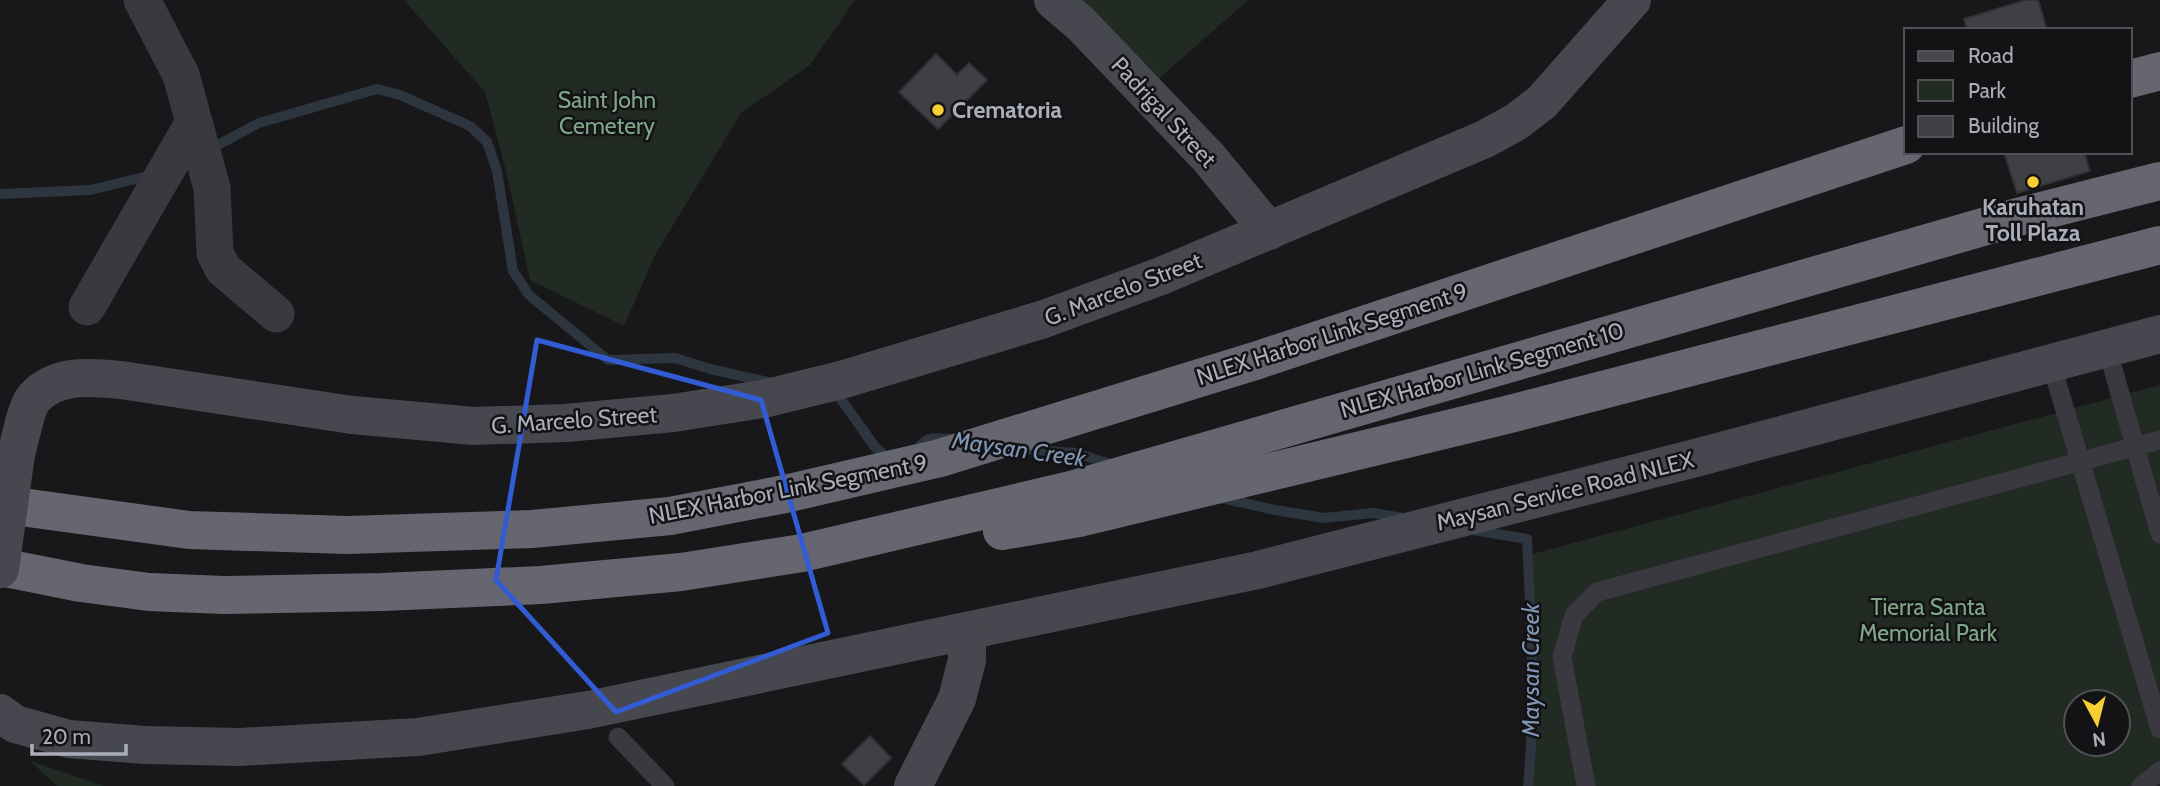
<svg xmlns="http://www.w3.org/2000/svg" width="2160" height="786" font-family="Cabin,sans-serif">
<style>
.green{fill:#222a24;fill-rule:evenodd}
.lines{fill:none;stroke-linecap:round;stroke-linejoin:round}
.stream{stroke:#2d353f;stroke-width:10}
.building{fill:#3f4044;stroke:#323236;stroke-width:2}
.lane{stroke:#39393f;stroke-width:19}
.street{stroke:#39393f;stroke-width:37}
.secondary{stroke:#47484f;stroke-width:38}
.highway{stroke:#656670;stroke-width:38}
.secondary-bridge{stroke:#47484f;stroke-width:38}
.marked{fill:none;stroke:#325cd4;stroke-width:5;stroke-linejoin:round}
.poi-dot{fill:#f7cf33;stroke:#131315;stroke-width:2.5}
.labels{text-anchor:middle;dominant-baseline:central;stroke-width:5;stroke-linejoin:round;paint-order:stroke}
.park-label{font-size:23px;fill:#80a688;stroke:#131315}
.poi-label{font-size:23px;font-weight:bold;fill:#aaadba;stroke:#131315;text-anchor:start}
.street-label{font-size:23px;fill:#aaadba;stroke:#131315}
.water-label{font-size:24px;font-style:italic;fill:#8096b6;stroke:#131315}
</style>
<rect width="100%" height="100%" fill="#18181a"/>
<g class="green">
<path d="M404,0H855L810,65L741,113L655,255L624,326L530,280L506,171L485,92Z"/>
<path d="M1076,0H1248L1156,81Z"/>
<path d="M2160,385V786H1532L1534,728L1529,555ZM2076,702H2118V744H2076Z"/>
<path d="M30,761L104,786H57Z"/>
</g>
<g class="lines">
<g class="stream">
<path d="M214,147L259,123L377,89L400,95L470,126L487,142L497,171L513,271L529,295L608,360L675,358L710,369L772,383"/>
<path d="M0,194L90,190L152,175"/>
<path d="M832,392H836L875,447L889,459"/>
<path d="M1018,449L1076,453L1113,465"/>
<path d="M915,454C925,435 932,438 951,439"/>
<path d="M1221,498L1275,510L1324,518L1373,513L1403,518"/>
<path d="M1473,530L1527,539C1531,624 1536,701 1528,786"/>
</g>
</g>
<g class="building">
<path d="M2026,0H2038L2047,30H1967L1964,19Z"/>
<path d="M936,54L957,75L969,63L987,80L938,129L899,92Z"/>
<path d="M2004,152H2084L2090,171L2017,193Z"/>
<path d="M870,736L891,758L864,785L842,764Z"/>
</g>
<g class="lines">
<g class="lane">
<path d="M2107,348L2160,534"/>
<path d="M2051,363L2160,729"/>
<path d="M618,737L665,786"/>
<path d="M1586,786L1562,657L1574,615L1597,592L2160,440"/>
<path d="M2141,786L2160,771"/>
</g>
<g class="street">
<path d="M142,0L181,75L212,188L215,253L223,269L276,314"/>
<path d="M87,307L194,122"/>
</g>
<g class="secondary">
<path d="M1053,0L1081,24L1209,158L1269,231"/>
<path d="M16,454C20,441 26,407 34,398C57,373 91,377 121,380L352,415L474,426L566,423L673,413L763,399L841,380L1044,319L1161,276L1485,139L1516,122L1542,102L1632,0"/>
<path d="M0,713L15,724L69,739L145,745L239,747L418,737L588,710L1258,570L1703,456L2160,334"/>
<path d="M913,786L957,699L967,660V632"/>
</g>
<g class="highway">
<path d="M2130,79L2160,71"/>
<path d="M0,504L189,530L347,535L532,529L670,516L785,494L940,458L1258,360L1906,145"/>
<path d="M1002,531L1079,518L1506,415L2160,245"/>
<path d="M0,567L81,583L149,592L224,595L382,592L541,585L681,572L802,553L1071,490L2014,218L2160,181"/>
</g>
<path class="secondary-bridge" d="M0,569L16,454"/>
</g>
<path class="marked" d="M537,340L761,400L828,633L616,712L496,580Z"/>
<g class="poi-dot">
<circle cx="938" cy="110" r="7"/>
<circle cx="2033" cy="182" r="7"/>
</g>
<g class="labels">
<g class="park-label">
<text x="607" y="100">Saint John<tspan x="607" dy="26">Cemetery</tspan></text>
<text x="1928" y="607">Tierra Santa<tspan x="1928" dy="26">Memorial Park</tspan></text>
</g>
<g class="poi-label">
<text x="952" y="110">Crematoria</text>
<text x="2033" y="207" text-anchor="middle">Karuhatan<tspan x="2033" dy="26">Toll Plaza</tspan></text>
</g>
<g class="street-label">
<text transform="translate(1164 112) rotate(47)">Padrigal Street</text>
<text transform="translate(1123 289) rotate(-21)">G. Marcelo Street</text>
<text transform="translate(1332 334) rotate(-18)">NLEX Harbor Link Segment 9</text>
<text transform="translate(1482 370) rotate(-16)">NLEX Harbor Link Segment 10</text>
<text transform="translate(574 420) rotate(-4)">G. Marcelo Street</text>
<text transform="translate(788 489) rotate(-11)">NLEX Harbor Link Segment 9</text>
<text transform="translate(1565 491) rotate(-14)">Maysan Service Road NLEX</text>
</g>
<g class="water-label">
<text transform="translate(1019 449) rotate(8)">Maysan Creek</text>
<text transform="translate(1530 670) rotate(-90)">Maysan Creek</text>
</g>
</g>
<rect x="1904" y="28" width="228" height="126" fill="#131315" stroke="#4f5157" stroke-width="2"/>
<rect x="1918" y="51" width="35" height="10" fill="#47484f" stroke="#4f5157" stroke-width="2"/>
<text x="1968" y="63" font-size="21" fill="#aaadba">Road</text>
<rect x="1918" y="80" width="35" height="21" fill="#222a24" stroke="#4f5157" stroke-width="2"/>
<text x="1968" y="98" font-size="21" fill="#aaadba">Park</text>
<rect x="1918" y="116" width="35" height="21" fill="#3f4044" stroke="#4f5157" stroke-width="2"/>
<text x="1968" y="133" font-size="21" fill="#aaadba">Building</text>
<g transform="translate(2097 723) rotate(173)"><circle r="33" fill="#131315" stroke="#4f5157" stroke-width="2"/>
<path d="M0-5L12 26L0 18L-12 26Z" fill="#f7cf33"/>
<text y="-10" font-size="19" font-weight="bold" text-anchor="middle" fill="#aaadba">N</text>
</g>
<path d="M32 744v10h94v-10" fill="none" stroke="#aaadba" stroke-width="3.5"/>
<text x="42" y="744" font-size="21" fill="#aaadba" stroke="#131315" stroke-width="5" paint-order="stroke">20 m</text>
</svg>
